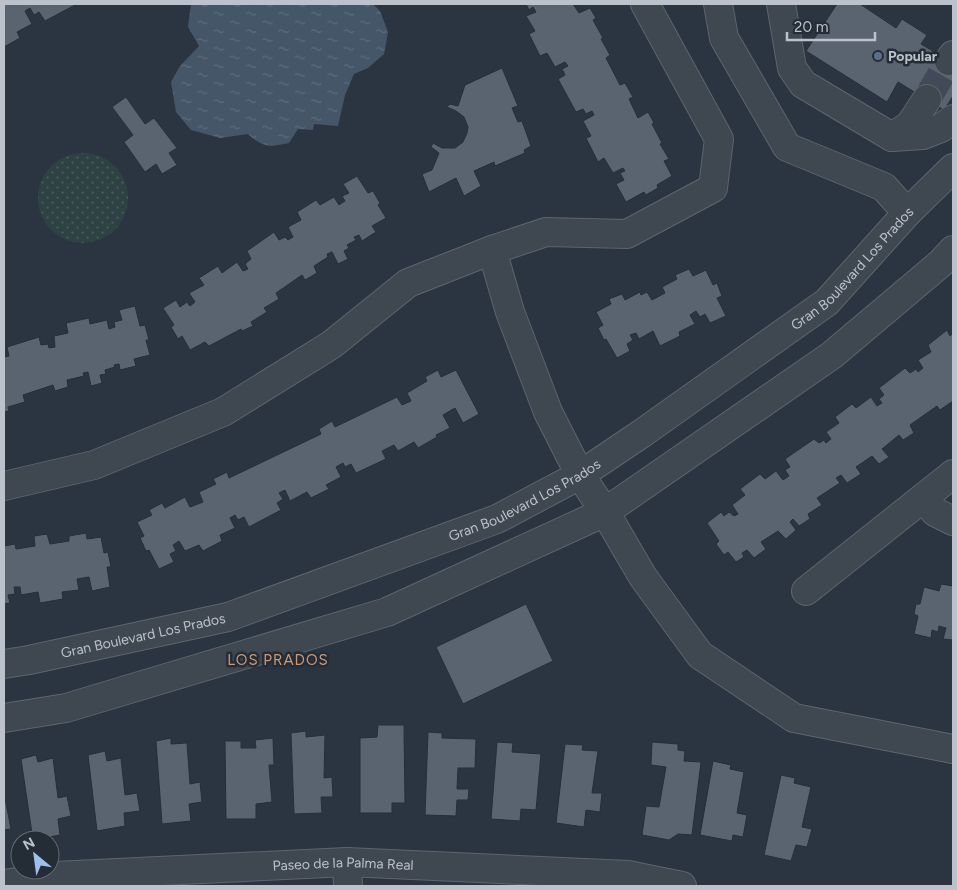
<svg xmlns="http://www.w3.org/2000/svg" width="957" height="890" font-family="Figtree,sans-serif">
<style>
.park{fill:url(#park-dots)}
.water{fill:url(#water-ripples)}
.building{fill:#5a6370;stroke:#262e38}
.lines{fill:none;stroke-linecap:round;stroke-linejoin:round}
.minor-tunnel{stroke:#414a56;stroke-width:28;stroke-dasharray:28 14;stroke-linecap:butt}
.minor-casing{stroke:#5d656e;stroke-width:30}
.minor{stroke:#3f4751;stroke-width:28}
.service-dot{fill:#5c6f8a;stroke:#242c36;stroke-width:2}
.labels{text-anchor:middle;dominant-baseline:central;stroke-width:5;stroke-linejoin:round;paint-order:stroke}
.poi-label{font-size:14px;font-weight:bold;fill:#bcc2cb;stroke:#242c36;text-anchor:start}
.street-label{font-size:14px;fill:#bcc2cb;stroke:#242c36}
.neighbourhood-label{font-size:15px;letter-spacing:1px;fill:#ca9978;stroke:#242c36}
</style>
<defs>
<pattern id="park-dots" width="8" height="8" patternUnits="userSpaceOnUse" patternTransform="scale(1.25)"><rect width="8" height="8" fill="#2e4243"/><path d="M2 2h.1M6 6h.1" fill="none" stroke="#4a5c5d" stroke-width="1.8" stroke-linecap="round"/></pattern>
<pattern id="water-ripples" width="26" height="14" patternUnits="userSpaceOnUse" patternTransform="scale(1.25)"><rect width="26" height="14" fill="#455669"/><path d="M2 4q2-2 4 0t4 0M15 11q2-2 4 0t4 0" fill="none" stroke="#5e6d7d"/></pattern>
</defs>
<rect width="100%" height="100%" fill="#2b3541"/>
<circle class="park" cx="83" cy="198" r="45"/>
<path class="water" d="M191,4H373L380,11L388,32L384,54L368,68L354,74L345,95L338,126L314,124L313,130L298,129L289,143C270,147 263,148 248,134L220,138L191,130L176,112L171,82L180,66L199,46L188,27Z"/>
<g class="building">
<path d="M4,4H74L75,5L45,21L39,12L34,15L30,8L25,11L32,24L17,32L20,38L4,47Z"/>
<path d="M526,4H573L579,13L590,8L596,18L593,20L603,38L601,39L610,55L606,58L620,85L625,83L633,97L629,99L638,118L648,112L654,123L652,124L662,143L660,144L669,159L664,161L672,176L657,185L658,188L646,195L644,192L626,202L616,184L624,180L620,173L625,171L623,168L613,173L604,158L598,162L586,138L591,136L583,121L594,115L592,111L586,114L583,109L576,112L558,79L565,75L562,69L568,66L565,62L555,67L547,53L540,56L529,34L535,31L526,16L536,12L533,7L529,10Z"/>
<path d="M837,4H860L896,28L902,19L927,35L921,44L953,63V96L944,110L898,82L887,102L806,51Z"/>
<path d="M502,68L518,106L512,108L518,122L522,121L531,146L524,150L525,153L495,166L494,162L474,171L481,186L464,196L456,178L429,192L422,174L432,170L439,153L431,147L433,143L442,148H455L463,142L467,133L468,127L464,117L456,111L447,107L450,104L458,106L465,85Z"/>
<path d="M126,97L145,124L154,118L177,148L169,153L177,165L162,174L156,164L145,172L124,142L133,135L112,107Z"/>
<path d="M357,176L368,193L373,191L380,203L378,205L386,218L372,226L376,232L362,241L359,235L354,237L356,240L347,245L349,248L344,251L348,259L338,264L332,252L327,254L328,257L314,266L317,273L305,280L302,275L276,293L279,299L264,308L267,312L251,322L253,326L242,331L241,329L209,346L205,342L190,350L182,336L178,339L171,327L174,325L163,308L176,300L180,307L187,302L190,306L195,302L189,293L204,285L199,278L218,266L222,273L237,262L243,271L248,269L245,264L251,259L247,251L274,232L279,240L285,237L288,240L293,237L288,227L301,220L297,212L316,200L320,205L334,197L339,205L345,201L342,196L349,193L343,184Z"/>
<path d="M689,269L693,276L706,270L713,285L717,283L722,296L717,298L726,316L710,323L705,314L700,317L696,311L690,315L695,324L679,332L680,336L660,346L653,331L639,339L636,333L630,335L633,340L627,344L630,351L617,358L606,339L604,340L598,328L603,325L596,312L611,304L609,299L622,294L625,300L640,292L641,295L647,292L652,300L665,293L662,287L677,279L675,275Z"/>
<path d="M135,306L140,326L145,325L149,340H146L150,355L134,359L136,366L120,370L119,364L114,365L115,367L105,370L106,374L100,375L102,383L91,386L88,372L83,373L84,376L67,380L68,387L55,391L53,385L23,395L25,402L8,407L9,411L4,412V357L9,356L7,347L39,337L41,345L48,344L49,348L55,347L54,336L68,333L66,323L89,318L90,324L107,320L109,329L115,327L114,322L122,320L119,310Z"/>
<path d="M947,330L950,336L953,333V401L940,410L937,406L910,425L914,433L903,440L899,435L882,449L889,457L879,464L872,456L856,467L861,474L847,483L841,475L836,478L840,483L817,498L822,505L808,514L810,519L799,526L793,519L790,522L796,530L786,539L778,531L761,542L766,549L754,558L747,550L742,553L744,557L736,562L728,552L724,555L716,544L719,541L707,523L721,512L724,516L729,512L734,516L738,514L732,505L745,495L740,489L760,474L765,479L776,471L783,480L789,476L785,470L790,467L785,459L814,439L819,443L824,440L826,443L831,439L826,432L839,423L835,417L852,404L856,408L871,397L877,406L882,403L879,399L884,395L879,388L905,368L910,373L916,369L918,372L923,368L918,360L931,352L928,345Z"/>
<path d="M438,370L441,377L456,370L479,414L463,423L455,408L443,415L450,428L436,435L437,437L418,448L414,442L398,451L394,445L382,451L386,459L356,473L351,464L345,467L343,463L336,467L341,477L326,485L329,489L311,498L307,492L290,501L285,490L279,493L283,499L277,503L281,510L249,527L244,517L238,520L235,515L230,518L235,528L220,535L222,541L203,551L199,545L185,551L179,541L173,545L176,551L170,554L174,562L159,569L149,550L146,551L140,538L144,536L137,522L152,515L149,510L162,503L165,508L185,497L190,507L203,502L199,492L216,484L213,479L227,472L229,478L321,434L319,429L332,421L335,427L397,397L402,405L411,401L407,393L427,381L425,377Z"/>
<path d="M86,533L87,539L101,537L104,553L108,552L111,567H107L110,587L92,591L89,577L77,579L79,590L62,592L63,599L40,603L38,592L21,595L20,587H14L15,594L8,595L10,603L4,604V546L15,544L16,549L35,546L34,536L47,534L50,544L69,541V536Z"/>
<path d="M941,584L953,586V640L943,639L946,628L939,626L938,632L932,630L931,638L914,634L918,616L914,614L916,604H920L924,587L939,591Z"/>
<path d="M526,604L553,661L463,704L436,647Z"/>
<path d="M378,725H404L405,803H392V813H360V738L377,737Z"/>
<path d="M306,731V737L325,735L324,778L332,777L333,797H321L322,813L294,814L291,733Z"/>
<path d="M428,732L442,733V738L476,739L475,768H458L457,789H469L468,800H457L456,816L425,815Z"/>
<path d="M171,738V744L187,743L190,784L200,782L202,802L189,804L191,821L162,824L156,741Z"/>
<path d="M273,738L274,765H269L272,802L256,804V819H226L225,741H241V748H256L255,740Z"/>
<path d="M497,742L513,743L512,752L541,754L536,810L521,809L520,821L491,819Z"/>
<path d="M652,742L678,744V750L685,751L684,761L701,762L692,835L678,834L669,840L642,835L646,806L659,807L666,767L651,765Z"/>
<path d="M565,744L583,745L582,750L598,751L592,793H602L600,812L586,810L584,827L556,823Z"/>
<path d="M105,751L107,761L121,758L125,795L137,793L140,811L124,813L125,826L97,831L88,755Z"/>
<path d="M36,755L38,762L53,758L58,798L67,796L71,816L58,819L60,835L33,840L21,759Z"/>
<path d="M713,761L731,765L730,769L744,772L737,813L747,815L743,837L733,835L732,841L700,835Z"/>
<path d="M781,775L795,778L794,783L811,787L802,827L812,829L807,847L796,845L791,861L764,855Z"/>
<path d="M4,793L11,829L4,830Z"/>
</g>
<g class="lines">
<path class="minor-tunnel" d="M927,99L949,61"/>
<defs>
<g id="minor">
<path d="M718,4L724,38L787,147L884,187L907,213"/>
<path d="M781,4L792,68L803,84L892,137L923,135L941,128L953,119"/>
<path d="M949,61L953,55"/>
<path d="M892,137L910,125L927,99"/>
<path d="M492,250L510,312L548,412L580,475L605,512L643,577L700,655L794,718L953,749"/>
<path d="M4,486L94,465L223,412L331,345L408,283L492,250L546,232L627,234L713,188L719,139L645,4"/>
<path d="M924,498L935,512L953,521"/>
<path d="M806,591L953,474"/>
<path id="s1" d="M4,664L29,660L228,617L497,519L580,475L641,434L827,302L907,213L953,168"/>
<path d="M4,718L66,708L387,612L605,512L832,355L941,263L953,250"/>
<path d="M347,862L348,886"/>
<path id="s2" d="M4,884L55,876L347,862L628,875L682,886"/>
</g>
</defs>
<use href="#minor" class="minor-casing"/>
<use href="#minor" class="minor"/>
</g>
<circle class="service-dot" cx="878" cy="56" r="5"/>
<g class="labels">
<g class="poi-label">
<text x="888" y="56">Popular</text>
</g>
<g class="street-label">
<text stroke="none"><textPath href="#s1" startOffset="952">Gran Boulevard Los Prados</textPath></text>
<text stroke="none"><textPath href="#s1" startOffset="548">Gran Boulevard Los Prados</textPath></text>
<text stroke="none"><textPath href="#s1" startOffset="142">Gran Boulevard Los Prados</textPath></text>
<text stroke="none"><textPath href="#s2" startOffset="340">Paseo de la Palma Real</textPath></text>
</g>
<g class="neighbourhood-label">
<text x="278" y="660">LOS PRADOS</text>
</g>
</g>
<rect width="957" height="890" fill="none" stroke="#bcc2cb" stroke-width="10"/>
<g transform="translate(35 855) rotate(331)"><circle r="24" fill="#242c36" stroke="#616872"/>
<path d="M0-4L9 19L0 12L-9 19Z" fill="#9fbfed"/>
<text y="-8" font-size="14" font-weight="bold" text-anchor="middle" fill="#bcc2cb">N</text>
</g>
<path d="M787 32v8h88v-8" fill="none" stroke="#bcc2cb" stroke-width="2.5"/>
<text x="794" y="32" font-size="15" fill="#bcc2cb" stroke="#242c36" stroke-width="4" paint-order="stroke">20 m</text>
</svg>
